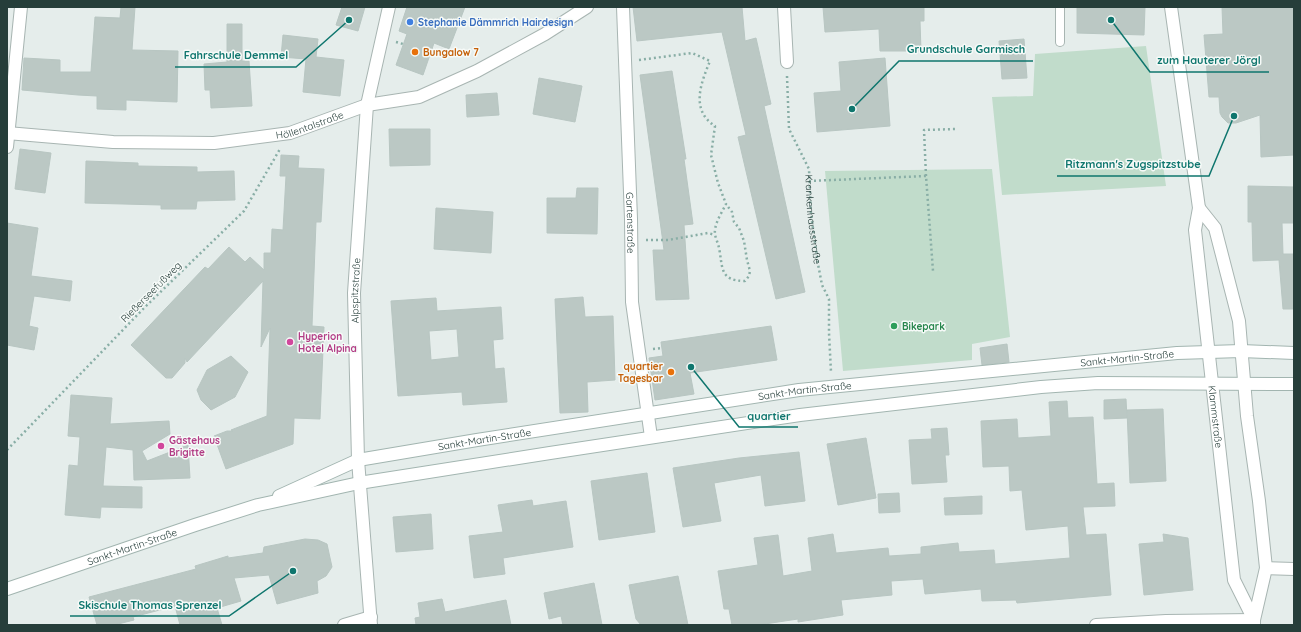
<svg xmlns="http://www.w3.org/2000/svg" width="1301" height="632" font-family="Quicksand,sans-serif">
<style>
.green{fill:#c1dccb}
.building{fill:#bbc8c4;stroke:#b8c6c2;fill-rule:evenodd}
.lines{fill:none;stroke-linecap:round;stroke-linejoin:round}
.lane-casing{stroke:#a8b5b2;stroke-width:10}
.street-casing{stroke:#a8b5b2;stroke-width:14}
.secondary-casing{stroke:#a2b5b0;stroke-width:14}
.path{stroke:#89aea6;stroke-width:2.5;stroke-dasharray:2 3;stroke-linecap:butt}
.lane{stroke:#fff;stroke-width:8}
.street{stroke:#fff;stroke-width:12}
.secondary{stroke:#fff;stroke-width:12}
.shop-dot{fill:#3f7fe0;stroke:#f6faf8;stroke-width:1.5}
.food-dot{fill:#e8710a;stroke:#f6faf8;stroke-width:1.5}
.leisure-dot{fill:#2e9e5b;stroke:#f6faf8;stroke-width:1.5}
.hotel-dot{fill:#d1479c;stroke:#f6faf8;stroke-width:1.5}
.labels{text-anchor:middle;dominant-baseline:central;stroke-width:3;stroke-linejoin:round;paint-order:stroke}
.shop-label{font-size:10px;font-weight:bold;fill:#366cbe;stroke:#f6faf8;text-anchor:start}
.food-label{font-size:10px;font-weight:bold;fill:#c56008;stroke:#f6faf8;text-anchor:start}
.street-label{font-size:10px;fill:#263e3a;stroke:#f6faf8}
.leisure-label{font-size:10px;font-weight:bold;fill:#27864d;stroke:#f6faf8;text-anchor:start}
.hotel-label{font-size:10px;font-weight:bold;fill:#b23c85;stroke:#f6faf8;text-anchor:start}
.leader{fill:none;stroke:#0f766e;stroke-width:1.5}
.callout-dot{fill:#0f766e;stroke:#f6faf8;stroke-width:1.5}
.callout-label{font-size:11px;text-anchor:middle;font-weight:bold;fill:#0f766e;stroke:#f6faf8;stroke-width:3;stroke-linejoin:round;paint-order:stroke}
</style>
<rect width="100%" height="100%" fill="#e5edeb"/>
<g class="green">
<path d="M1146,46L1166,186L1002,195L992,97L1033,96L1035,54Z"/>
<path d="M992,169L1010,337L972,344V360L843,371L825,171Z"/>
</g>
<g class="building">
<path d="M121,7H135L132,50L178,51L177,102L126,100V110L97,109V96L78,95L22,90L24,58L60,60V72H91L95,17L120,18Z"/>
<path d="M342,7H365L358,31L336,25Z"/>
<path d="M407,7H465L449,49L434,43L423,75L396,65L407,34L399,31Z"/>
<path d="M633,7H742L745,41L756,38L771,104L764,106L805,292L776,299L738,137L746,135L722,32L637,41Z"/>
<path d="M823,7H924V21H920L921,51H880L879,29L825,32Z"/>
<path d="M1077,7H1145L1144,35L1077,33Z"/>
<path d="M1222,7H1294V155L1261,157L1260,115L1236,123H1228L1222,117L1220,113L1219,97H1209L1204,35L1223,34Z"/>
<path d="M227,24H242V61H249L252,106L211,108L210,90H205L204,64L227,62Z"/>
<path d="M283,35L318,39L316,57L344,60L340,96L303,92L306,59L281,57Z"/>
<path d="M1024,39L1027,78L1002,79L999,41Z"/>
<path d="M885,58L890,126L817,132L814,93L841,91L839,62Z"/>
<path d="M672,71L686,159H684L693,224L684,225L689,299L656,300L653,250H664L640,75Z"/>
<path d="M539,78L582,86L575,122L533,114Z"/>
<path d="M497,93L499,115L467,117L466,95Z"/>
<path d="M389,129H430V165L390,166Z"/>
<path d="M20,149L51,153L45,193L15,189Z"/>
<path d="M281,155L299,156L298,168L324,169L321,222H316L312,326L324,327L320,419L294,418L293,444L226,469L214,436L227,431H233L231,430L267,416L270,328L261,347L263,281L187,362L185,358V363L172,378H166L131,345L205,267L208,269L229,247L245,262L250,257L264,270V253H271L272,229L283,230L286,176H280Z"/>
<path d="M86,161L138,163V166L197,167V172L234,171L235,200L197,201L196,209H161V205L85,203Z"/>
<path d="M1248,186L1294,187V223H1282L1283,254H1294V309H1283L1279,260L1253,261L1252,222H1248Z"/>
<path d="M577,188H598L597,234L547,233V198H576Z"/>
<path d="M436,208L493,212L491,253L434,249Z"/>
<path d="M7,223L38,228L31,276L72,281L70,301L34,296L29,326L38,328L34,350L7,345Z"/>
<path d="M583,297L585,317L613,316L615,380L587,382L588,412L560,413L555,299Z"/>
<path d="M436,298L437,311L501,307L503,339L493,340L495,369L504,368L507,402L463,405L462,392L398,396L391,301ZM457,329L459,357L431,360L429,331Z"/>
<path d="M771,326L777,360L690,373L694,394L655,400L649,358L663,356L661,342Z"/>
<path d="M1007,344L1009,362L982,365L980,348Z"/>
<path d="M231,356L248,372L235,397L211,410L201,400L197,390L207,370Z"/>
<path d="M71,395L112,398L110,424L169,421L170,434L142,451L147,461L188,445L190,478L134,480L133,450L106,447L103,486L142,487V508L101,507L100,518L65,515L69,465L78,466L80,437L68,436Z"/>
<path d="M1126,399L1127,418L1104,419V400Z"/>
<path d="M1067,401L1068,418L1093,417L1097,484L1114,483L1115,506L1083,507L1086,535L1106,534L1111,595L1017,603L1016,600L982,601L981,589L925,594L923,579L891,581L892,595L841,600L843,615L798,622V619L758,625H732L729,609H724L718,571L758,565L754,538L778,535L783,576L812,571L808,538L833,534L836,553L888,548L889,556L921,554V547L958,543L959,552L994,550L995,564L1070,558L1068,526L1026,530L1022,490L1010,491L1009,466L983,467L981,421L1017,419L1018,438L1051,436L1049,402Z"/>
<path d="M1163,409L1166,481L1130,483L1127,410Z"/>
<path d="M947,428L949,455H945L947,482L912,484L909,440L932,439L931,429Z"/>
<path d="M866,438L876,498L838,505L827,444Z"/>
<path d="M799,452L805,501L765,506L761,475L714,483L721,521L683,527L673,468L739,458Z"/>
<path d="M647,473L655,532L599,540L591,481Z"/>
<path d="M899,493L900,512L879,513L878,494Z"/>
<path d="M982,496V514L945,515L944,498Z"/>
<path d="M532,500L533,506L566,501L573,547L503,558L505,574L474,578L469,536L503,532L498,505Z"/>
<path d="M431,514L433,549L396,552L393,517Z"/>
<path d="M1163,534L1188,538L1193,590L1144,595L1139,544L1164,542Z"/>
<path d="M305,539L318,540L327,544L332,567L326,576L317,581L318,593L277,604L269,575L234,578L241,601L217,608L222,625H180L175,606L133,617L134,620L114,625H97L89,597L196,569L195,566L228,556V558L263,553L264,547Z"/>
<path d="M678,576L688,625H641L636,619L629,585Z"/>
<path d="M594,583L602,625H563L561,616L549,619L544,593Z"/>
<path d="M442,599L445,612L506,600L511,625H416L415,618L420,617L418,603Z"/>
</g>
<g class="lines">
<defs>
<path id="lane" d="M1060,42V7"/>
<g id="street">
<path id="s2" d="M623,7L631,219L632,302L651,437"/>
<path d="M784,7L787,62"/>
<path id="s3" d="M1171,7L1199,208L1195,230L1234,580L1254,620V625"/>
<path id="s4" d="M7,133L113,142L214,143L290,133L367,105L419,97L477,71L545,34L587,7"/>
<path d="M7,147L21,7"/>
<path d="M1199,208L1215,228L1239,321L1247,416L1259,501L1266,568L1254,620"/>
<path d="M1266,568L1294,569"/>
<path d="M344,625L371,617"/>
<path id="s5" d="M371,625L358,460L354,293L367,105L389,7"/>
<path d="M1096,625L1166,621L1254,620"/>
</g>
<g id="secondary">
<path id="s6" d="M279,496L358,460L477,440L799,390L1177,353L1241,351L1294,353"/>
<path id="s7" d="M7,589L195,525L258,505L359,483L550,453L800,415L1041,387L1098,383L1294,384"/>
</g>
</defs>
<use href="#lane" class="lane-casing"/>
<use href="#street" class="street-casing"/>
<use href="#secondary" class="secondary-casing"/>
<g class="path">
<path d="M396,42L403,44"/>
<path d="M639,60L692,53L710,61C701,83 690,110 715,126L711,155L718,183L726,204C722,212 716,221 715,230C714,236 718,242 719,248C723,267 719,281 745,281L749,276L750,271L747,260L744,241L739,228L734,222L732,212L726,204"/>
<path id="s1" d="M787,76L789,129L809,169L811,214L818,264L822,285L829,299V333L831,372"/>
<path d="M926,176L924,130L955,129"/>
<path d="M809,181L926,176L933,271"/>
<path d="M646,240H668L708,233L715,235"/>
<path d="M653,349L662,348"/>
<path d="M7,450L145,307L244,211L280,149"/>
</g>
<use href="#lane" class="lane"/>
<use href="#street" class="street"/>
<use href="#secondary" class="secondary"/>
</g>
<circle class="shop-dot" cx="410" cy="22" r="4"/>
<g class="food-dot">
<circle cx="415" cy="52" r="4"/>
<circle cx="671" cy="372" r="4"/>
</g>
<circle class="leisure-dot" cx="894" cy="326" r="4"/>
<g class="hotel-dot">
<circle cx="290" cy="342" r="4"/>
<circle cx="161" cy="446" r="4"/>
</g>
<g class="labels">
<g class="shop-label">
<text x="418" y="22">Stephanie Dämmrich Hairdesign</text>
</g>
<g class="food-label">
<text x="423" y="52">Bungalow 7</text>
<text x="663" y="366" text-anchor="end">quartier<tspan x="663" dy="12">Tagesbar</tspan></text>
</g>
<g class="street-label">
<text stroke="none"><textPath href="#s4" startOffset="305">Höllentalstraße</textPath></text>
<text stroke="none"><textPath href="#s1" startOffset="148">Krankenhausstraße</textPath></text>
<text stroke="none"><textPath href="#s2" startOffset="216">Gartenstraße</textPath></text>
<text stroke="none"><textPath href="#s5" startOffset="335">Alpspitzstraße</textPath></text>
<text transform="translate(151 292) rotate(-45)">Rießerseefußweg</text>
<text stroke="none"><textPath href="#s6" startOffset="863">Sankt-Martin-Straße</textPath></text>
<text stroke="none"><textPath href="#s6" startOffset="539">Sankt-Martin-Straße</textPath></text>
<text stroke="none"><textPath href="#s3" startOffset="413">Klammstraße</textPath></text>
<text stroke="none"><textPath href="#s6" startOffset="215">Sankt-Martin-Straße</textPath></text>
<text stroke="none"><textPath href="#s7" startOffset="132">Sankt-Martin-Straße</textPath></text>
</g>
<g class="leisure-label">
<text x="902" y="326">Bikepark</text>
</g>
<g class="hotel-label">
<text x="298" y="336">Hyperion<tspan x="298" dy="12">Hotel Alpina</tspan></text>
<text x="169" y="440">Gästehaus<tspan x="169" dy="12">Brigitte</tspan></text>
</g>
</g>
<path class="leader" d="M852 109L899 61H1033M349 20L296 67H175M1111 20L1150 72H1269M1234 116L1209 176H1057M691 367L739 427H798M293 571L229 616H70"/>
<g class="callout-dot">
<circle cx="852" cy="109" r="4"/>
<circle cx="349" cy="20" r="4"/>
<circle cx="1111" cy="20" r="4"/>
<circle cx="1234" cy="116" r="4"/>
<circle cx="691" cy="367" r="4"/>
<circle cx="293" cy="571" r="4"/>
</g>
<g class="callout-label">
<text x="966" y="53">Grundschule Garmisch</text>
<text x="236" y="59">Fahrschule Demmel</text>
<text x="1209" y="64">zum Hauterer Jörgl</text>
<text x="1133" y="168">Ritzmann's Zugspitzstube</text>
<text x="769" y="420">quartier</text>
<text x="150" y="609">Skischule Thomas Sprenzel</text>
</g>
<rect width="1301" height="632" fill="none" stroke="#263e3a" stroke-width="16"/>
</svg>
